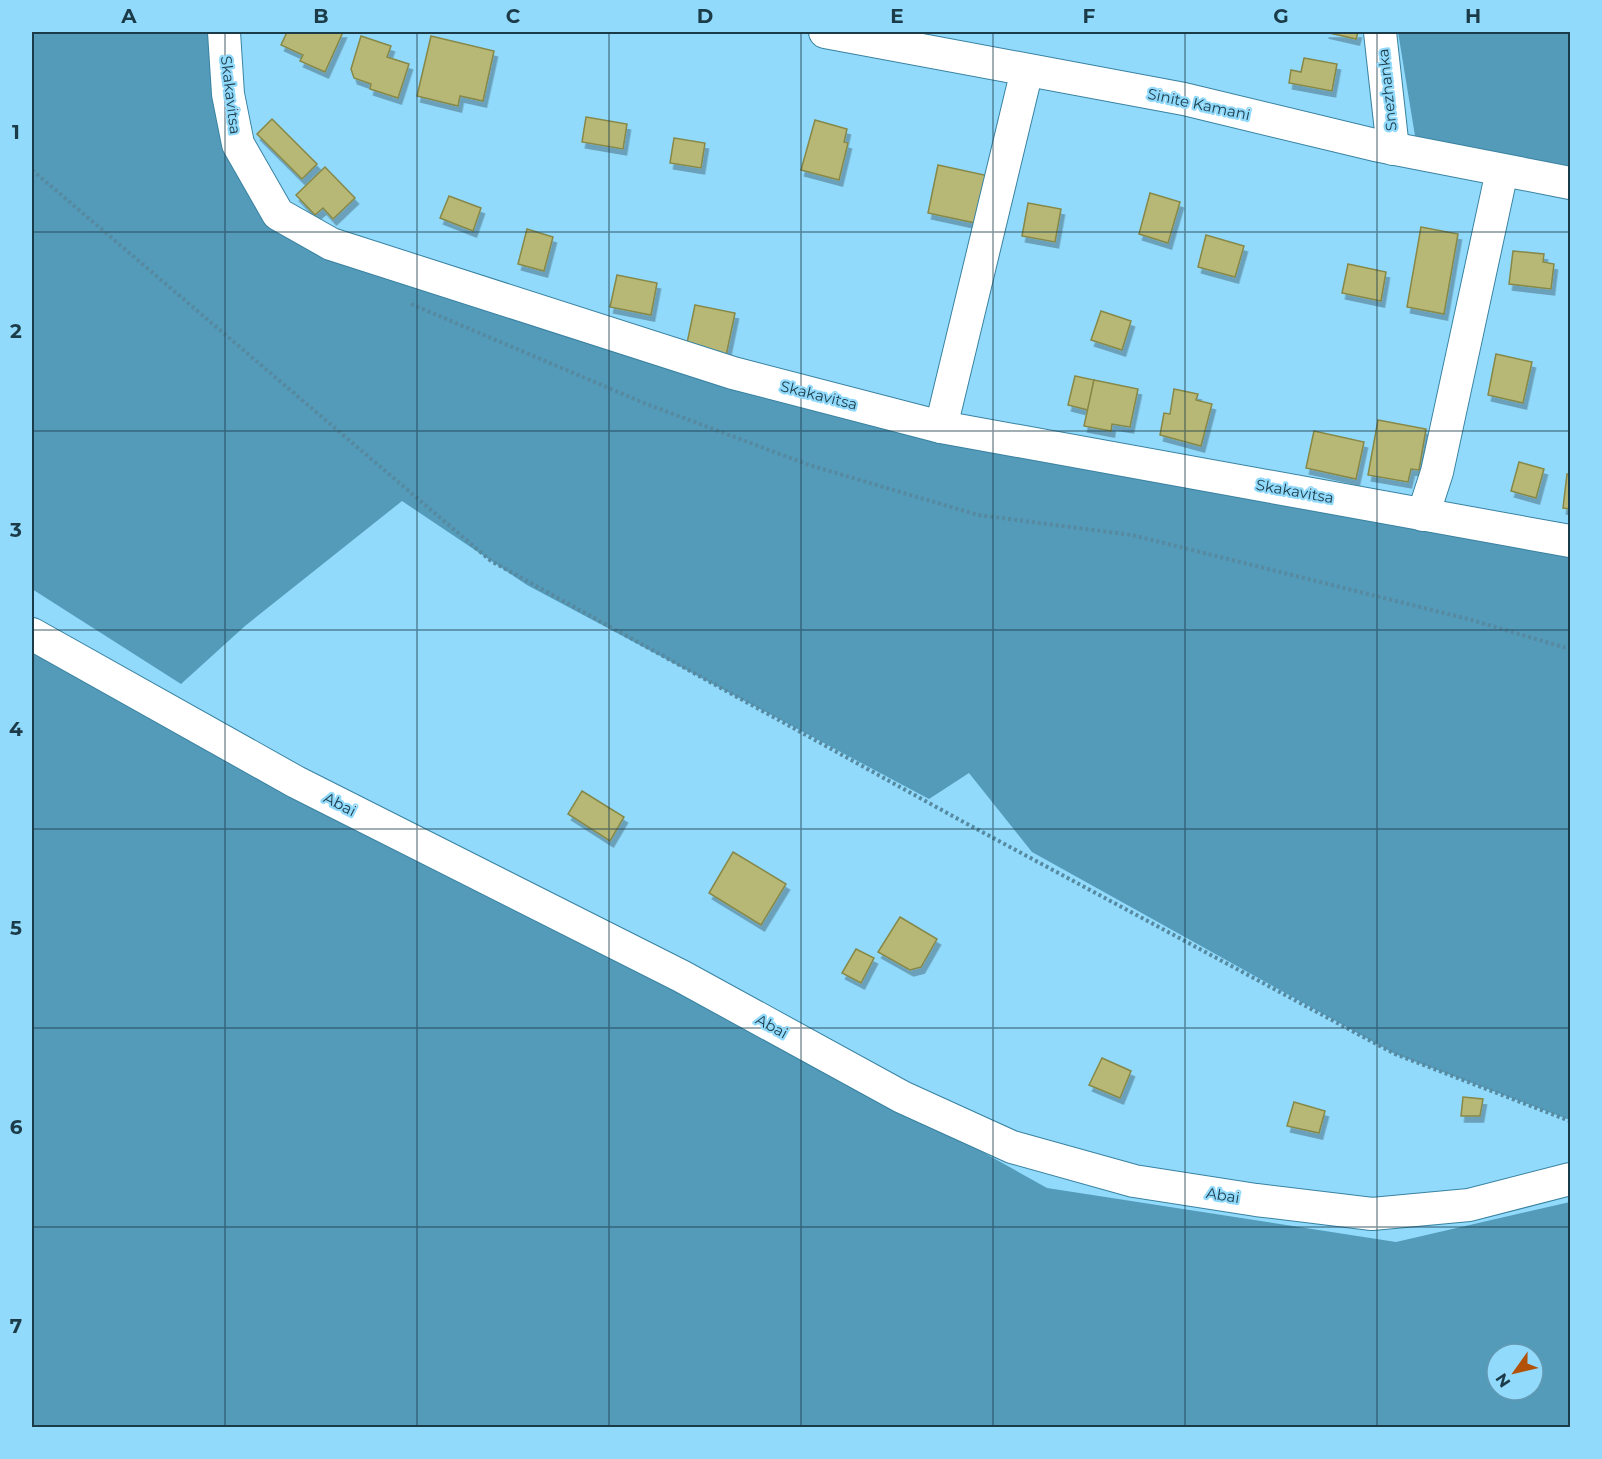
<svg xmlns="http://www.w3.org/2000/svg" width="1602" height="1459" font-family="Montserrat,sans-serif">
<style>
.forest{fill:#549ab9;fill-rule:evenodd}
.building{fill:#b7b876;stroke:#878847;stroke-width:1.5;filter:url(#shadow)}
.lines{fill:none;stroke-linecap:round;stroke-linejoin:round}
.street-casing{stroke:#3982a1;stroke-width:34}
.path{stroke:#568aa1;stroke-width:4;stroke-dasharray:3 3;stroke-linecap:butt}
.street{stroke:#fff;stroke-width:32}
.grid{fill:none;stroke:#1c3b48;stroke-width:1.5;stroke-opacity:0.55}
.labels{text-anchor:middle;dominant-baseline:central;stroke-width:4.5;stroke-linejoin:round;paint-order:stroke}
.street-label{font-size:15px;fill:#1c3b48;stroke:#91dafc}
.neatline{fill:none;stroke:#1c3b48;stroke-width:2}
.grid-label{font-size:20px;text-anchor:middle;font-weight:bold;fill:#1c3b48}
</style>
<defs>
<filter id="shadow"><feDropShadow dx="3.5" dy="6" stdDeviation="0" flood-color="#0004"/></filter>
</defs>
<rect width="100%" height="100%" fill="#91dafc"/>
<g class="forest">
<path d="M32,32H215L220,95L286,218L907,431L1570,554V1120L1395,1054L1032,852L969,773L929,799L527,585L402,501L245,626L181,684L32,589Z"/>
<path d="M1398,32H1570V173L1416,142Z"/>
<path d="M32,622L1047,1188L1396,1242L1570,1202V1427H32ZM1497,1354H1533V1390H1497Z"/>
</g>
<g class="building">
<path d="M287,32H343L325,72L300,61L303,55L281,45Z"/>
<path d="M1325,32H1358L1356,39Z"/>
<path d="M361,36L391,46L387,57L409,64L398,98L370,89L371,84L354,78L351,69Z"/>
<path d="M431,36L494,51L483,101L460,96L458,106L417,96Z"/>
<path d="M1304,58L1337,64L1332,91L1289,83L1291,70L1301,72Z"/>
<path d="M586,117L627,124L623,149L582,142Z"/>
<path d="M272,119L317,164L302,179L257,134Z"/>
<path d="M815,120L847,129L844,142L848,143L839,180L801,170Z"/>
<path d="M674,138L705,143L701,168L670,163Z"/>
<path d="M938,165L989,176L980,224L928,213Z"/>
<path d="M325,167L355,198L333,219L323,208L315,215L296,195Z"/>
<path d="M1150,193L1180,202L1168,243L1139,234Z"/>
<path d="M449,196L481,208L473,231L440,218Z"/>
<path d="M1028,203L1061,209L1055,242L1022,236Z"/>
<path d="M1421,227L1458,234L1444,314L1407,307Z"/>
<path d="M527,229L553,237L544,271L518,264Z"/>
<path d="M1206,235L1244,246L1235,277L1198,267Z"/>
<path d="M1513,251L1544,254L1543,262L1554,264L1551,289L1509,284Z"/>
<path d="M1348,264L1386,272L1381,301L1342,293Z"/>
<path d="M617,275L657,283L651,315L610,307Z"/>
<path d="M695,305L735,313L726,356L686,348Z"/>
<path d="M1101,311L1131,321L1122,350L1091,340Z"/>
<path d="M1496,354L1532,362L1523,403L1488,395Z"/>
<path d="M1075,376L1094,380L1088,410L1068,405Z"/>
<path d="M1094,380L1138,389L1130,427L1112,424L1111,431L1084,426Z"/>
<path d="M1174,389L1198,394L1196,400L1212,404L1201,446L1160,435L1164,413L1170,414Z"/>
<path d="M1378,420L1426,429L1419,470L1411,469L1408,482L1368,475Z"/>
<path d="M1314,431L1364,442L1356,479L1306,468Z"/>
<path d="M1519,462L1544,469L1536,498L1511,491Z"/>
<path d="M1567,474H1570V509L1563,508Z"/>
<path d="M582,791L624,817L610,841L568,814Z"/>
<path d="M733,852L786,884L761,925L709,893Z"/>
<path d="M900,917L937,939L921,967L910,970L878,952Z"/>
<path d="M856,949L874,958L861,983L842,973Z"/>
<path d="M1102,1058L1131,1071L1120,1098L1089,1085Z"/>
<path d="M1463,1097L1483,1099L1480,1116H1461Z"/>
<path d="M1294,1102L1325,1111L1319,1133L1287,1126Z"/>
</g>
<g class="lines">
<defs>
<g id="street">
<path d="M224,32L228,94L238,144L278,214L331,244L733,373L941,427L1570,541"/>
<path d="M825,32L1184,99L1375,145L1570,183"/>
<path d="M1380,32L1393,149"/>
<path d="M941,427L1027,70"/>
<path d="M1423,515L1437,472L1502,171"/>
<path d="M32,634L296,782L681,976L902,1097L1012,1147L1134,1181L1256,1200L1372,1214L1469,1205L1570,1179"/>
</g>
</defs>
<use href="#street" class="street-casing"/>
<g class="path">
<path d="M32,170L491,561L958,819L1395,1054L1570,1121"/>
<path d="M411,304L644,403L809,465L978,515L1132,535L1468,619L1570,649"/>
</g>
<use href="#street" class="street"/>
</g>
<path class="grid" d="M225,32V1428M417,32V1428M609,32V1428M801,32V1428M993,32V1428M1185,32V1428M1377,32V1428M32,232H1570M32,431H1570M32,630H1570M32,829H1570M32,1028H1570M32,1227H1570"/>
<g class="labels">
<g class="street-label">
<text transform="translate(1387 90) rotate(-96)">Snezhanka</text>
<text transform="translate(231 95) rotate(83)">Skakavitsa</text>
<text transform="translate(1199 104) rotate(12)">Sinite Kamani</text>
<text transform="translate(819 395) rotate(14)">Skakavitsa</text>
<text transform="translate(1295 491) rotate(10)">Skakavitsa</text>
<text transform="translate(340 804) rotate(27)">Abai</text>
<text transform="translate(772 1026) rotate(29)">Abai</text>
<text transform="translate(1223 1195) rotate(9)">Abai</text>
</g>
</g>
<rect width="1602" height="1459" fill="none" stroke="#91dafc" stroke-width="66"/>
<g transform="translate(1515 1372) rotate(236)"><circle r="28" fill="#91dafc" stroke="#629ab4" stroke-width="1.5"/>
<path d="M0-4.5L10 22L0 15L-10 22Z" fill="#b15208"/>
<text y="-9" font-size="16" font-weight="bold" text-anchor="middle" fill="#1c3b48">N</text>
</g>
<rect x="33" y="33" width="1536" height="1393" class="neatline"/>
<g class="grid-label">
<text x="129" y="23">A</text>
<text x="321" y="23">B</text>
<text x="513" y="23">C</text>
<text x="705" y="23">D</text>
<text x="897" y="23">E</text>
<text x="1089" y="23">F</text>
<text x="1281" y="23">G</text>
<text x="1473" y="23">H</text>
<text x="16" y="139">1</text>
<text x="16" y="338">2</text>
<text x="16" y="537">3</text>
<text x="16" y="736">4</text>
<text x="16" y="935">5</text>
<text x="16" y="1134">6</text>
<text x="16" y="1333">7</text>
</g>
</svg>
